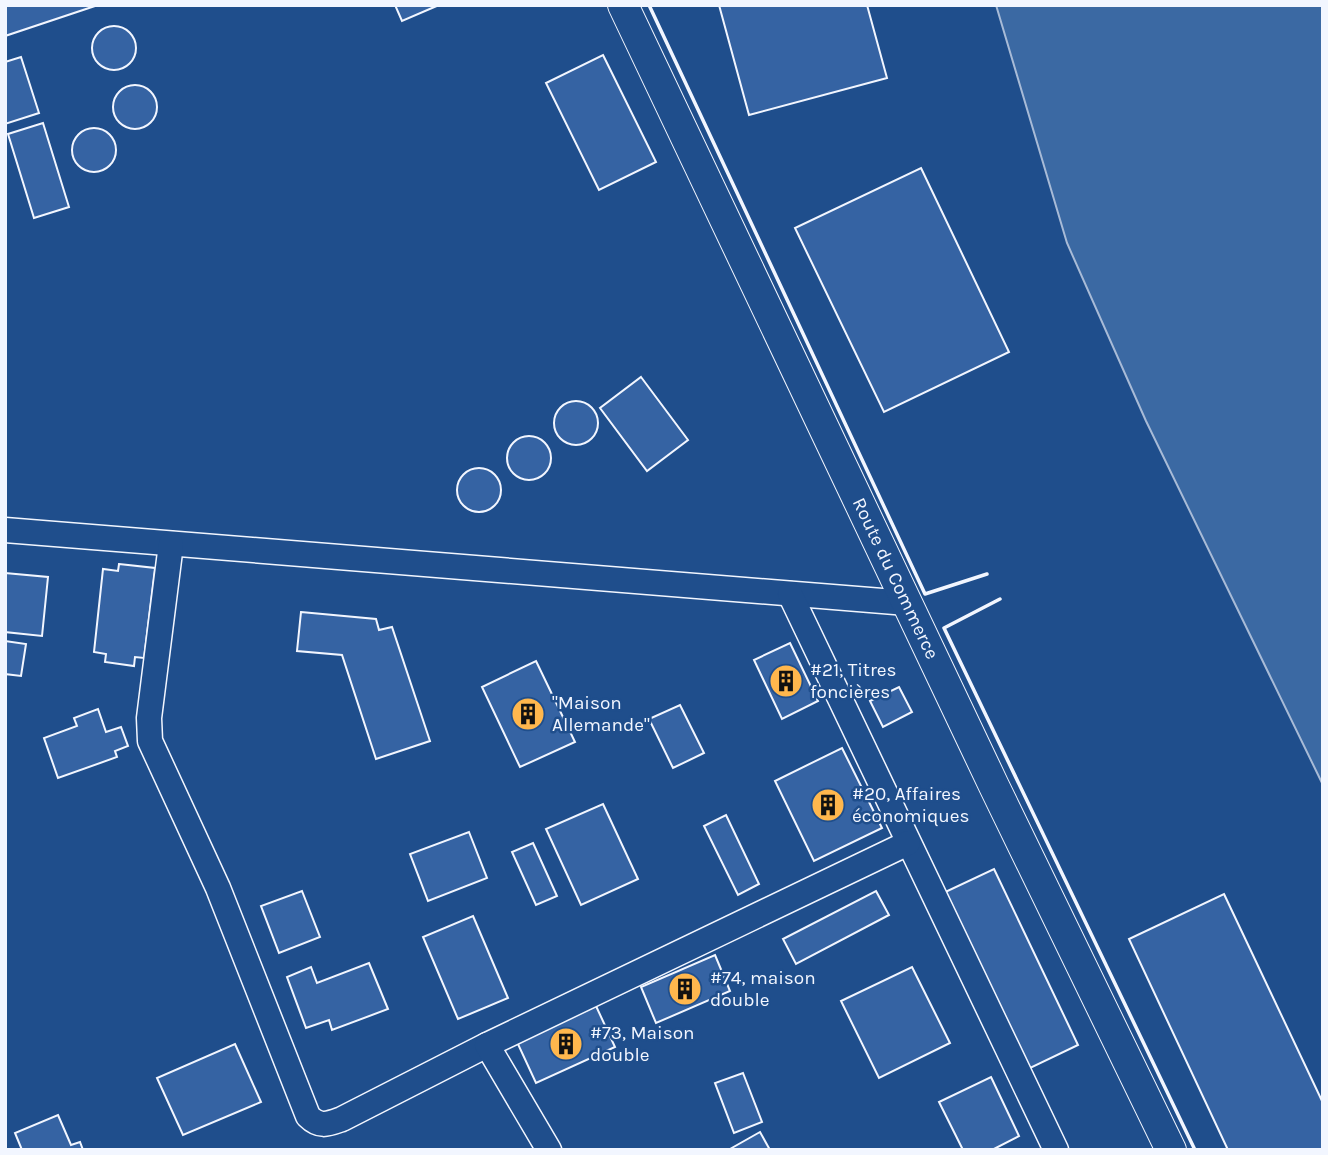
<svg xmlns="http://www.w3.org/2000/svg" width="1328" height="1155" font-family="Karla,sans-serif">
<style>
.water{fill:#3b69a3;stroke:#a8bbd7;stroke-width:2}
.building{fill:#3563a3;stroke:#f2f6ff;stroke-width:2}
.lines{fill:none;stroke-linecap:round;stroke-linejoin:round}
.minor-casing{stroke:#f2f6ff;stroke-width:27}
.tertiary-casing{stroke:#f2f6ff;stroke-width:32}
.minor{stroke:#1f4e8c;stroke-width:24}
.tertiary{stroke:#1f4e8c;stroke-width:30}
.wall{stroke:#f2f6ff;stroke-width:3.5}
.labels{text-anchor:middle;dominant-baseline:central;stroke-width:5;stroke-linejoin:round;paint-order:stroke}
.street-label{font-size:19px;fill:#f2f6ff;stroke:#1f4e8c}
.poi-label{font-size:19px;fill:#f2f6ff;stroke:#1f4e8c;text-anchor:start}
</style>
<rect width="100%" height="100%" fill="#1f4e8c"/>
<path class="water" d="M996,5H1323V785L1146,421L1067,243Z"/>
<g class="building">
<path d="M5,5H98L5,36Z"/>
<path d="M395,5H439L402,21Z"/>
<path d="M719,5H867L887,78L749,115Z"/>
<circle cx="114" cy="48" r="22"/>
<path d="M603,55L656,162L599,190L546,83Z"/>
<path d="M21,57L39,113L5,124V62Z"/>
<circle cx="135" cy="107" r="22"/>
<path d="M43,123L69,207L34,218L8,134Z"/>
<circle cx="94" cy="150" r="22"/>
<path d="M921,168L1009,352L884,412L795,228Z"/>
<path d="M641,377L688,440L647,471L600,408Z"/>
<circle cx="576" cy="423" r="22"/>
<circle cx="529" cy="458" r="22"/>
<circle cx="479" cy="490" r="22"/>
<path d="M119,564L155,568L144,658L135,657L134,666L105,662L106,654L94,652L103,569L118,571Z"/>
<path d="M5,573L48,577L42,636L5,632Z"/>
<path d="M301,612L376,619L379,630L392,627L430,741L376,759L342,655L297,651Z"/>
<path d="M5,641L26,644L21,676L5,674Z"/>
<path d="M790,643L818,701L782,719L754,660Z"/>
<path d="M536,661L575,742L520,767L482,687Z"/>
<path d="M899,687L912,712L883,727L870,701Z"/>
<path d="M680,705L704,753L673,768L649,719Z"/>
<path d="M98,709L106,732L121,727L128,746L115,751L117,757L58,778L44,738L77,726L74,718Z"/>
<path d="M842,748L882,828L814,861L775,781Z"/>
<path d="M603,804L638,879L581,905L546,829Z"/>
<path d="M726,815L759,884L738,895L704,826Z"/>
<path d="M469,832L487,878L428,901L410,854Z"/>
<path d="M533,843L557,896L536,905L512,852Z"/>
<path d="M994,869L1078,1045L1026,1070L941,894Z"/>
<path d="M302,891L320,937L279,953L261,906Z"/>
<path d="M876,891L889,915L796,964L783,939Z"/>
<path d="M1224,894L1323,1103V1150H1228L1129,939Z"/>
<path d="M473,916L508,998L458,1019L423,937Z"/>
<path d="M715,955L730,991L656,1023L641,987Z"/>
<path d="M369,963L388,1009L332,1030L329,1020L306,1028L287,977L311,967L317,983Z"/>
<path d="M912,967L950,1043L879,1078L841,1001Z"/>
<path d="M596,1006L615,1047L536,1083L517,1042Z"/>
<path d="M235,1044L261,1102L183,1135L157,1078Z"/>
<path d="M743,1073L762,1122L734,1133L715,1083Z"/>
<path d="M991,1077L1019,1136L992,1150H963L939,1102Z"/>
<path d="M58,1115L71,1145L80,1142L83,1150H22L15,1133Z"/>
<path d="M760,1132L770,1150H730V1149Z"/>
</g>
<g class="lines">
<defs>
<g id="minor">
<path d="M5,530L907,603"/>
<path d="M171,544L149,718L150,741L218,888L308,1116C320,1128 328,1124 342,1119L487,1045"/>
<path d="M790,594L1056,1150"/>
<path d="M549,1150L487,1045L908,843"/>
</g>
<g id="tertiary">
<path id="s1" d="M623,5L994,786L1171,1150"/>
</g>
</defs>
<use href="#minor" class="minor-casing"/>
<use href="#tertiary" class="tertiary-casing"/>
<use href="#minor" class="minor"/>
<use href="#tertiary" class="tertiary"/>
<g class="wall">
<path d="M649,5L925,594L987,574"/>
<path d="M1000,599L944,628L1195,1150"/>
</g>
</g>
<defs>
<symbol id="building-disc" viewBox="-11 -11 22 22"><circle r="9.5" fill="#ffb74d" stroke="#1f4e8c"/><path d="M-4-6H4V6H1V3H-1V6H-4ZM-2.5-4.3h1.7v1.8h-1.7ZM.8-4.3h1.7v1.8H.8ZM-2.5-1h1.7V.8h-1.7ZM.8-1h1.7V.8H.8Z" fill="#111"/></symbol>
</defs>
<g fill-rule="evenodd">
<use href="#building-disc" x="767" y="662" width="38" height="38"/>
<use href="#building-disc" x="509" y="695" width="38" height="38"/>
<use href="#building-disc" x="809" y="786" width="38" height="38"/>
<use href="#building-disc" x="666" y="970" width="38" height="38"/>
<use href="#building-disc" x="547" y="1025" width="38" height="38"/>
</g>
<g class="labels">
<g class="street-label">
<text stroke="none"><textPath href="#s1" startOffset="635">Route du Commerce</textPath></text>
</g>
<g class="poi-label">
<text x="810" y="670">#21, Titres<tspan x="810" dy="22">foncières</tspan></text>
<text x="552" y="703">"Maison<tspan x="552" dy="22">Allemande"</tspan></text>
<text x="852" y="794">#20, Affaires<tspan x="852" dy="22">économiques</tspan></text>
<text x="710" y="978">#74, maison<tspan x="710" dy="22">double</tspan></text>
<text x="590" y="1033">#73, Maison<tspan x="590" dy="22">double</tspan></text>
</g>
</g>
<rect width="1328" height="1155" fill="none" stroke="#f2f6ff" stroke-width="14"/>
</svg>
